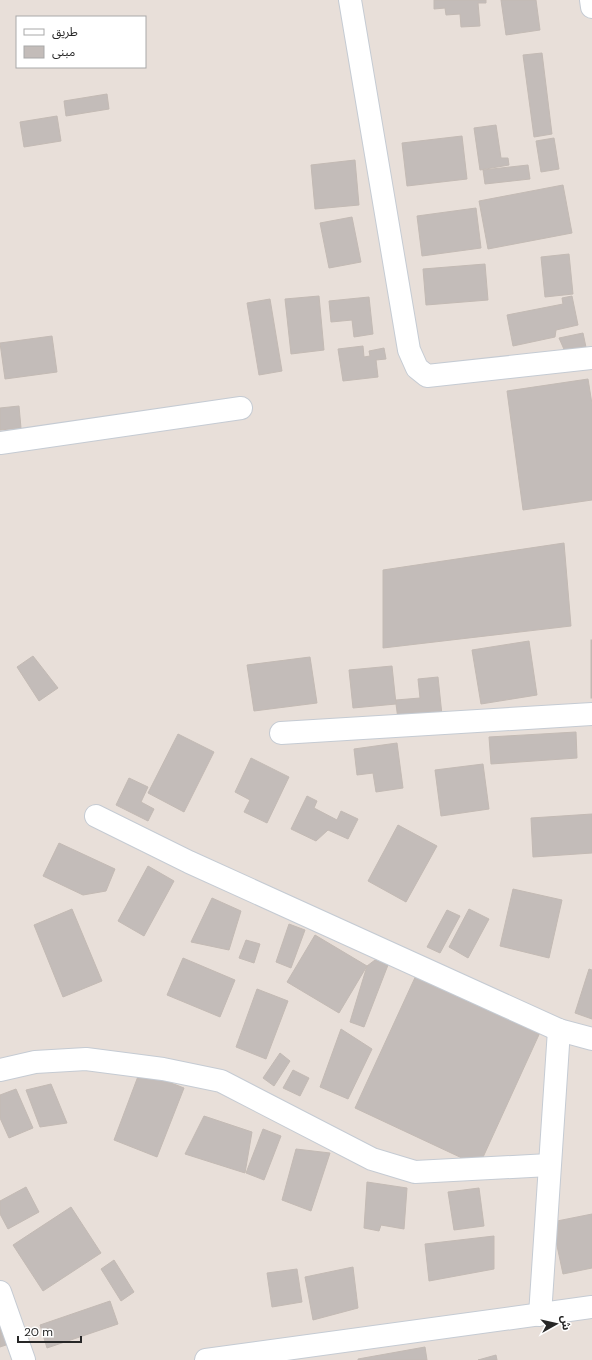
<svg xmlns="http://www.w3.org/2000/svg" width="592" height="1360" font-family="'DM Sans','Noto Sans Arabic',sans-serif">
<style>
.building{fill:#c3bcb9;stroke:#c3bab4}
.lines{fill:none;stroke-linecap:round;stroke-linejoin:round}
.minor-casing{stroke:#c5cbd3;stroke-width:24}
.tertiary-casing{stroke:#c5cbd3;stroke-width:24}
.minor{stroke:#fff;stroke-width:22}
.tertiary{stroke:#fff;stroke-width:22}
</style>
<rect width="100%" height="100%" fill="#e8dfd9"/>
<g class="building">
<path d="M434,0H486V3H478L480,26L461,27L460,14L446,15L445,8L434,9Z"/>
<path d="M501,0H536L540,30L506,35Z"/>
<path d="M542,53L552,134L534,137L523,55Z"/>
<path d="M107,94L109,109L66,116L64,101Z"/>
<path d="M57,116L61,141L24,147L20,122Z"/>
<path d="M496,125L501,158H508L509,165L480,170L474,128Z"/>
<path d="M462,136L467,179L407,186L402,143Z"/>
<path d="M554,138L559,169L541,172L536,141Z"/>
<path d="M355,160L359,205L315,209L311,165Z"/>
<path d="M528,165L530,179L485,184L483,170Z"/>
<path d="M563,185L572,233L488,249L479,201Z"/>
<path d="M476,208L481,248L422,256L417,216Z"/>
<path d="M352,217L361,262L329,268L320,223Z"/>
<path d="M569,254L573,294L545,297L541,257Z"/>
<path d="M485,264L488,300L426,305L423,269Z"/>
<path d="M319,296L324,350L291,354L285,299Z"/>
<path d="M572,296L578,325L556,330L555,337L513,346L507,315L563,304L562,298Z"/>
<path d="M369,297L373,334L354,337L352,320L331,322L329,301Z"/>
<path d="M270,299L282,371L259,375L247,303Z"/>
<path d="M583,333L587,352L567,356L559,338Z"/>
<path d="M52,336L57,372L5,379L0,343Z"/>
<path d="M363,346L364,357L370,356L369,351L384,348L386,359L376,360L378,377L343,381L338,349Z"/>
<path d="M588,379L592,404V500L523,510L507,391Z"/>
<path d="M19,406L21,428L0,430V408Z"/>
<path d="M564,543L571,626L383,648V570Z"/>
<rect x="591" y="640" width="1" height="58"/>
<path d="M529,641L537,695L481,704L472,650Z"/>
<path d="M33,656L58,688L39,701L17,667Z"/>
<path d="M310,657L317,703L254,711L247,665Z"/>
<path d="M392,666L396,704L353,708L349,670Z"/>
<path d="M438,677L442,715L398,719L396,704V700L420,698L418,679Z"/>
<path d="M576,732L577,758L491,764L489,737Z"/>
<path d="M178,734L214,752L184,812L148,793Z"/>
<path d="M397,743L403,788L376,792L373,773L357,775L354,749Z"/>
<path d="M251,758L289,777L267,823L244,812L250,800L235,792Z"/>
<path d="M483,764L489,809L441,816L435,770Z"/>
<path d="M129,778L148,787L141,802L154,809L148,821L116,805Z"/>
<path d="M307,796L317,801L314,808L337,820L341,811L358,819L348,839L328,830L316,841L291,829Z"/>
<path d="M592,814V853L533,857L531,818Z"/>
<path d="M398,825L437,846L406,902L368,881Z"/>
<path d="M59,843L115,869L106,891L83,895L43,876Z"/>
<path d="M148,866L174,881L144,936L118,921Z"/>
<path d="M513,889L562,900L549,958L500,946Z"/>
<path d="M212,898L241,911L229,950L191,942Z"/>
<path d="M72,909L102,981L63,997L34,925Z"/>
<path d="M469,909L489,919L468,958L449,947Z"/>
<path d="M447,910L460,916L440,953L427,947Z"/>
<path d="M289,924L305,930L291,968L276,962Z"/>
<path d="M315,935L367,966L339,1013L287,982Z"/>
<path d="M246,940L260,944L254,963L239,958Z"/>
<path d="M183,958L235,980L220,1017L167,995Z"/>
<path d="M375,960L388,965L364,1027L350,1022L367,966Z"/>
<path d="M589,969L592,970V1019L575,1013Z"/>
<path d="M418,971L542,1028L479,1166L355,1108Z"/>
<path d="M257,989L288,1001L266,1059L236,1047Z"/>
<path d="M341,1029L372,1049L348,1099L320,1087Z"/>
<path d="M280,1053L290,1061L274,1086L263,1078Z"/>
<path d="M293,1070L309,1078L300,1096L283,1088Z"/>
<path d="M140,1071L184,1088L157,1157L114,1140Z"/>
<path d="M51,1084L67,1123L40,1127L26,1090Z"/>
<path d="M16,1089L33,1128L9,1138L0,1118V1095Z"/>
<path d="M204,1116L252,1132L245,1173L185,1154Z"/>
<path d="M263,1129L281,1136L264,1180L246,1173Z"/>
<path d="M296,1149L330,1153L311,1211L282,1200Z"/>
<path d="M367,1182L407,1188L404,1229L381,1225L379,1231L364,1228Z"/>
<path d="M26,1187L39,1212L8,1229L0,1214V1201Z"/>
<path d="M479,1188L484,1226L454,1230L448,1192Z"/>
<path d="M71,1207L101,1253L43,1291L13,1245Z"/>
<path d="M592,1214V1268L563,1274L552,1222Z"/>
<path d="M494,1236V1269L429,1281L425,1244Z"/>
<path d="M114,1260L134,1292L121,1301L101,1269Z"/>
<path d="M353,1267L358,1308L313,1320L305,1277Z"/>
<path d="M297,1269L302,1302L272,1307L267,1273Z"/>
<path d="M0,1301L15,1342L0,1347Z"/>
<path d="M110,1301L118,1324L47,1348L40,1325Z"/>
<path d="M425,1347L427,1360H358V1359Z"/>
<path d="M496,1355L497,1360H478Z"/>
</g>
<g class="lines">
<defs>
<g id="minor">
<path d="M350,0L409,350L417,368L427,376L592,358"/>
<path d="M0,443L241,408"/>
<path d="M281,733L592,714"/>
<path d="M96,816L189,862L559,1030L592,1039"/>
<path d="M0,1070L35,1062L86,1059L163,1069L221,1081L372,1159L415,1172L549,1165"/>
<path d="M0,1292L24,1360"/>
<path d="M540,1315L559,1030"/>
</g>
<g id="tertiary">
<path d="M591,0L592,7"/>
<path d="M206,1360L592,1307"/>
</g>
</defs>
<use href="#minor" class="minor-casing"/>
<use href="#tertiary" class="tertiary-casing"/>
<use href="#minor" class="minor"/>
<use href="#tertiary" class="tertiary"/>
</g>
<rect x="16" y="16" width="130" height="52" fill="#ffffff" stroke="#a9a9a9"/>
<rect x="24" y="29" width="20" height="6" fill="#ffffff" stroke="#a9a9a9"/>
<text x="52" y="36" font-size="12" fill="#272727">طريق</text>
<rect x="24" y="46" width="20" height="12" fill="#c3bcb9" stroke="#a9a9a9"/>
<text x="52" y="56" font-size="12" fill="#272727">مبنى</text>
<g transform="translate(556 1324) rotate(82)" stroke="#ffffff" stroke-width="3" paint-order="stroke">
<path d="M0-3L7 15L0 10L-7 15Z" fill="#272727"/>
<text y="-6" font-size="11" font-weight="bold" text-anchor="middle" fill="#272727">ش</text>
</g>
<path d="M18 1336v6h63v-6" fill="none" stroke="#272727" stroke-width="2"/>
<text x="24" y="1336" font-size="12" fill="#272727" stroke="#ffffff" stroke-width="3" paint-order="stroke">20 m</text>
</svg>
